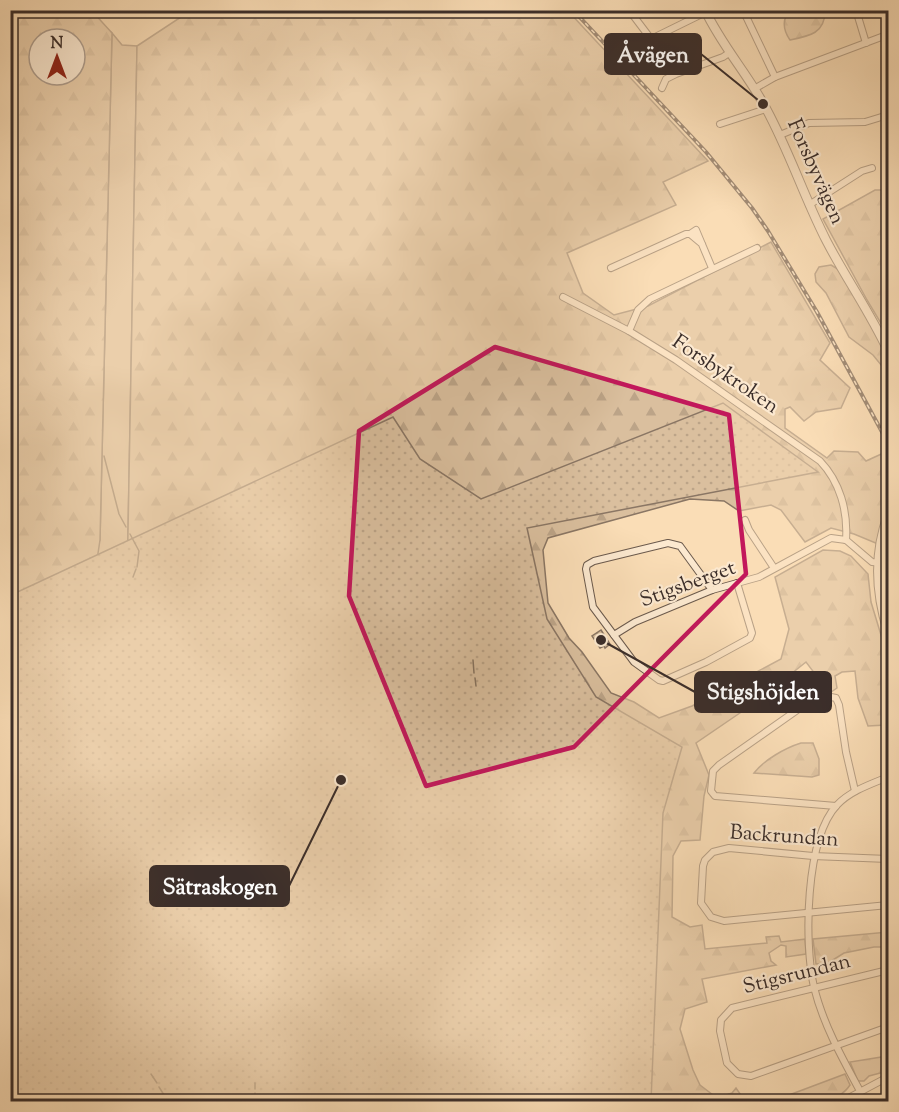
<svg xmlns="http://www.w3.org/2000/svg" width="899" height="1112" font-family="'Sorts Mill Goudy',serif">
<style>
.grass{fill:#dabf9e;stroke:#8a7664;stroke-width:1.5}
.forest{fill:url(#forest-firs);stroke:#8a7664;stroke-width:1.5;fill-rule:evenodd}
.park{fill:url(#park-dots);stroke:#8a7664;stroke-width:1.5}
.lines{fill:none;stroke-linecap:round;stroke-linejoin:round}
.stream{stroke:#877461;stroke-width:1.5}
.minor-casing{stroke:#6b5a4d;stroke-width:8}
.tertiary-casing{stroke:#6b5a4d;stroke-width:10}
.minor{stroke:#fce9d0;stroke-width:6}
.tertiary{stroke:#fce9d0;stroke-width:8}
.rail-casing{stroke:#3b2e2a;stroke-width:4}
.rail{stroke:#fce9d0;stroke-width:1.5;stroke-dasharray:4.5;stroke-linecap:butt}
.marked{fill:none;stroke:#c2185b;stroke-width:4.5;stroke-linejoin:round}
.labels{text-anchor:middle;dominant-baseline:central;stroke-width:4.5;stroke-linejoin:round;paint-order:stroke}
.street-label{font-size:21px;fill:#3b2e2a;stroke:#fce9d0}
.leader{fill:none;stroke:#3b2e2a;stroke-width:2}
.callout-dot{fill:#3b2e2a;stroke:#fce9d0;stroke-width:2}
.callout{fill:#3b2e2a;stroke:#3b2e2a;stroke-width:2}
.callout-label{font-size:22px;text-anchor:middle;font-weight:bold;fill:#fff}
</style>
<defs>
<pattern id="forest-firs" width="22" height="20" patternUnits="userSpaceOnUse" patternTransform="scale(1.5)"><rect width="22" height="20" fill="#dabf9e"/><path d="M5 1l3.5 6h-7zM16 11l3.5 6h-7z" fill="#bca488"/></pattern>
<pattern id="park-dots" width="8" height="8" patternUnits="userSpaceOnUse" patternTransform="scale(1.5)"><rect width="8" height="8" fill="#dabf9e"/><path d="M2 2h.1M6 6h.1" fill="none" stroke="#bca488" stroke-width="1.8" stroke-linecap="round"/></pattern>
</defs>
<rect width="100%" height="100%" fill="#faddb6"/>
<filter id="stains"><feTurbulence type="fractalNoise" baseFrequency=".00333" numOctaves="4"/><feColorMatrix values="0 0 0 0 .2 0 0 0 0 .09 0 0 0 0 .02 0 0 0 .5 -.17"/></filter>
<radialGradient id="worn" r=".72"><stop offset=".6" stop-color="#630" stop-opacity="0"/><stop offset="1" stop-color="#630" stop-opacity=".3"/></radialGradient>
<path class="grass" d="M112,33L122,45L137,46L127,586L11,721L100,540Z"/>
<g class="forest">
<path d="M11,11H92L112,33L100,540L95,573L11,721ZM39,39H75V75H39Z"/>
<path d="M190,11H568L708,161L663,182L676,205L567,253L583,293L614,315L648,306L771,242L830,343L820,360L850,388L841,408L816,412L804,421L790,407L785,409V428L827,458L834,451L858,452L866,461L888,451V500L878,544L854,534L831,528L805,542L781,510L771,505L739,511L724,501L690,499L548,538L543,550L548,603L569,638L582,652L611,693L634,702L659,718L692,706L781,659L789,629L775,577L823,550L840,551L851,556L868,574L871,602L888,658V709L882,711L885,725L868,726L858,698L855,671L842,672L835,676L837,688L831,692L824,693L819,679L806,662L756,702L696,743L709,775L704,796L700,840L681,841L673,856L672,917L690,927L702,925L705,949L767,943L766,937L779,936L781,942L805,939L806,954L786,957V946L781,945L769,953L771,961L776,965L702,979L707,1002L685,1009L680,1029L693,1070L700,1085L717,1098L732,1093L736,1088L745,1101L11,1102L127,586L137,46Z"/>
<path d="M792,11H825C825,33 810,36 790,40C783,30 781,17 792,11Z"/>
<path d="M875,190H888V335L867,300L823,219Z"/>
<path d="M831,265L841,271L888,357V398L887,394V380L882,366L873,355L849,337L826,293L816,282L815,274L819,267Z"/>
<path d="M801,743H813L819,759V775L812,777L754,773C764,760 785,748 801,743Z"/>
<path d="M888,932V947H874L844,953L828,963L816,964L813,939Z"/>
<path d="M888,1056V1071L869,1076L864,1081H858L850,1062Z"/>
<path d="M845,1074L850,1085C834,1109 798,1102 773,1101Z"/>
</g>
<g class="park">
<path d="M723,403L818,472L527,528L547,619L596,697L682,747L663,813L651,1101H11V595L393,417L420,459L481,499Z"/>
<path d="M601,630L610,644L605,648L604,646L600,648L592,636Z"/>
</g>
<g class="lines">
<g class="stream">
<path d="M104,456L119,514L126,527"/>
<path d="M130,534L139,551L137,567"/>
<path d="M133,577L136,569"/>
<path d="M473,660L474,673"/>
<path d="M475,678L476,686"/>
<path d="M151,1074L157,1083"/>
<path d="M159,1087L164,1095"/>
<path d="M255,1089V1083"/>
<path d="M255,1093V1102"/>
</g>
<defs>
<g id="minor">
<path d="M629,10L651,39L706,12"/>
<path d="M743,10L775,77"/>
<path d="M856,10L866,43"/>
<path d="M662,88L666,79L676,74L723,57L729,53"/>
<path d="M754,89L775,77L884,36"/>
<path d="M720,124L766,109"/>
<path d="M780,135L809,123L865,122L888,115"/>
<path d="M809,205L862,171L872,168"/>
<path d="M702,244L690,234L696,230L712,268"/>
<path d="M757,248L650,299L638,310L629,331L676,360L820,461C840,482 848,511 846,540"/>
<path d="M611,268L686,234H690"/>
<path d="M563,297L629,331"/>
<path d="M745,520L749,530L774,568"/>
<path d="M712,590L680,546L668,543L594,561L587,565L586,569L593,607L634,662L659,680L663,681L706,662L750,638L752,633L737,583"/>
<path d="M614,635L635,622L712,590L759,577L831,538L846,540L872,562L883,563"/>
<path d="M836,806L715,796L711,791L713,771L719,765L810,701L831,697L836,698L839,705L846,752L855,791"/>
<path d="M888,859L813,856L729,848L713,852L705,860L703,866L701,903L711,917L724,921L888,905"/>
<path d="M888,970L732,1008L721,1020L720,1031L727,1063L738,1074L751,1076L888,1027"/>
<path d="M860,1091C842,1058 823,1024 814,987C804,944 805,839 837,805C850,791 871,784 888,777"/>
<path d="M841,1102L888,1077"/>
</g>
<g id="tertiary">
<path d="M705,10C721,44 745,71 763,103C788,147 803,195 826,240C845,277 870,312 888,351"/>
<path d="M888,515C874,553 876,594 888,632"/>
<path d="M887,615L884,563L888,533"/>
</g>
</defs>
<use href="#minor" class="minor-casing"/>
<use href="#tertiary" class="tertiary-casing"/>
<use href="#minor" class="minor"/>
<use href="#tertiary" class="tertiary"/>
<defs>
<path id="rail" d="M573,10L706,152L752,208L768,231L817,312L888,443"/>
</defs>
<use href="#rail" class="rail-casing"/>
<use href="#rail" class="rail"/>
</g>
<path d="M0 0H899V1112H0ZM495,347L729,415L746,574L574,747L426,786L349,596L359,431Z" fill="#faddb6" fill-opacity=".55" fill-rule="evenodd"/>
<path class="marked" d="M495,347L729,415L746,574L574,747L426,786L349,596L359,431Z"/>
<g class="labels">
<g class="street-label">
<text transform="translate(815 172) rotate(66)">Forsbyvägen</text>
<text transform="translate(725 375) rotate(34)">Forsbykroken</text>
<text transform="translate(688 585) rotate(-20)">Stigsberget</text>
<text transform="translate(784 837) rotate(4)">Backrundan</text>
<text transform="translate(797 975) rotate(-14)">Stigsrundan</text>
</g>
</g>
<path class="leader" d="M763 104L701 54M601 640L695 692M341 780L289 886"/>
<g class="callout-dot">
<circle cx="763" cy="104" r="6"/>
<circle cx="601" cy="640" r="6"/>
<circle cx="341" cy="780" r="6"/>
</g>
<g class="callout">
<rect x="605" y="34" width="96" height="40" rx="6"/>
<rect x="695" y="672" width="136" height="40" rx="6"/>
<rect x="150" y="866" width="139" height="40" rx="6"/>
</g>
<g class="callout-label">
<text x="653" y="62">Åvägen</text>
<text x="763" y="699">Stigshöjden</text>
<text x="220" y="894">Sätraskogen</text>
</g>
<rect width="899" height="1112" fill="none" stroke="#faddb6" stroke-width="36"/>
<rect x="12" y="12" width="875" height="1088" fill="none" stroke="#3b2e2a" stroke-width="3"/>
<rect x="18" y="18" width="863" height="1076" fill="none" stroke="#3b2e2a" stroke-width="1.5"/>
<g transform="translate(57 57)"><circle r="28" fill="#fce9d0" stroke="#af9e8e" stroke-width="1.5"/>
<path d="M0-4.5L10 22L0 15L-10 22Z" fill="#8f2418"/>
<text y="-9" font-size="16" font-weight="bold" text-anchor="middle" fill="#3b2e2a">N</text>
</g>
<rect width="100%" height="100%" filter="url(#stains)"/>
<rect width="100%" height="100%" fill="url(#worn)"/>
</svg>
